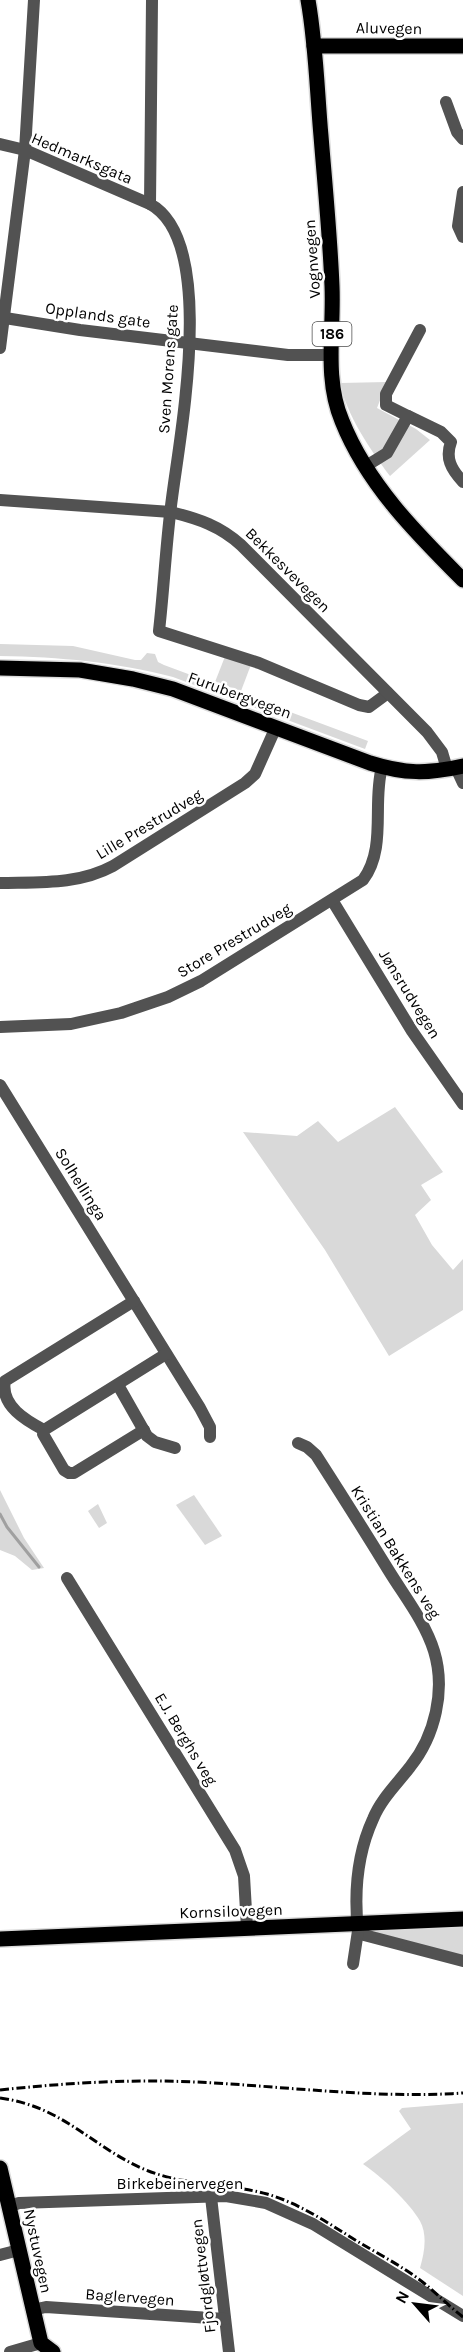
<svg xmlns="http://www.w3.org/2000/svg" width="463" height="2352" font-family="Karla,sans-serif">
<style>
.green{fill:#d9d9d9}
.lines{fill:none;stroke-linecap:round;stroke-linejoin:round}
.stream{stroke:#a0a0a0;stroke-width:3}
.major-casing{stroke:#dbdbdb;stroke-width:18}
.minor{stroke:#525252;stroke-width:12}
.major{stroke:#000;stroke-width:15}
.rail{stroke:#000;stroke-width:3;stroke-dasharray:9 3 1.5 3;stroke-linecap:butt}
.labels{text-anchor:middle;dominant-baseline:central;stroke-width:5;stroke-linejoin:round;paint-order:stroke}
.shield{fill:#fff;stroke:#4c4c4c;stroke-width:1.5}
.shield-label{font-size:15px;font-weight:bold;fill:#000}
.street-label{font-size:16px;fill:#000;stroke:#fff}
</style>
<rect width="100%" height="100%" fill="#fff"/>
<g class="green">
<path d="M387,382L377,408L416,429L430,440L390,476C371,451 346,414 340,383Z"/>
<path d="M0,644L73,646L135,660H141L147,653L155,654L158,662L164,665L368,741L365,749L173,677C114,662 61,657 0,656Z"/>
<path d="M226,654L252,662L241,691L215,682Z"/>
<path d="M395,1107L443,1172L421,1185L431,1200L415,1215L432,1245L453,1270L463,1259V1310L389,1356L325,1250L243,1132L297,1136L318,1121L338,1142Z"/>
<path d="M0,1490L24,1538L44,1568L32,1570L15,1556L0,1550Z"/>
<path d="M194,1495L222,1536L205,1545L176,1505Z"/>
<path d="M98,1504L107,1523L99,1528L88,1511Z"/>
<path d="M463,1927V1956L377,1933L376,1931Z"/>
<path d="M463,2103V2296L420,2268C424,2254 428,2236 420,2221C410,2203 381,2176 363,2164L411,2129L399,2111L402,2108Z"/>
</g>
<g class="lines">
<path class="stream" d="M0,1514L7,1527L39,1567"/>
<defs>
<g id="major">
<path d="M308,0C316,45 317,91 321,136C325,186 330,236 332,286C334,332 324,378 342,421C367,484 416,533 463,580"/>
<path d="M314,46H463"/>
<path d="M0,668L80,670L133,679L173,689L370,763C405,774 427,774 463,766"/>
<path d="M0,1939L463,1919"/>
<path d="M0,2168L41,2343L53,2352"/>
</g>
</defs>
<use href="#major" class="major-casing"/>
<g class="minor">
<path d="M152,0L150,204C218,241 180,434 172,498C166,542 164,587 159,631L259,663L359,705L369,707L388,693"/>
<path d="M446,102L457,132L463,139"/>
<path d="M0,144L25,150L150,204"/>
<path d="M463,192L458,226L463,237"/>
<path d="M5,318L80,330L288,355H331"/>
<path d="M0,348L25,150L34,0"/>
<path d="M408,416L441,432L451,442C445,458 451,469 463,482"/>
<path d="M366,466L387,453L408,416L386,405V394L420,330"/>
<path d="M0,500L171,512C199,519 220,526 241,545L427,732L442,752L447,769"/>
<path d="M456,768L463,783"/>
<path d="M0,883C39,882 78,885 113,866L245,783L255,774L276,727"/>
<path d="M332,900L412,1031L463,1104"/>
<path d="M0,1027L71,1024L121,1013L168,997L201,981L363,880C387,848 372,803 382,767"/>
<path d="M0,1085L200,1408L210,1427V1437"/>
<path d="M118,1385L147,1436L155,1442L175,1448"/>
<path d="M44,1430C27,1421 0,1406 5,1381L134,1301"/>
<path d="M144,1430L74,1473H69L64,1470L43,1434L44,1430L166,1354"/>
<path d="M298,1443L307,1447L316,1455C341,1494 365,1532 389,1571C405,1597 425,1622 434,1651C446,1690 435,1736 410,1767C397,1784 381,1799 373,1819C357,1854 354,1893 358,1931L364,1935L463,1961"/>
<path d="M67,1578L235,1850L244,1876L247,1928"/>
<path d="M353,1964L358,1931"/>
<path d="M211,2197L229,2352"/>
<path d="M10,2206L19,2203L226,2196L266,2203L313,2224L463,2316"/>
<path d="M0,2255L19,2250"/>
<path d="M32,2310L46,2307L225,2319"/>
<path d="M10,2352L41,2343"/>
</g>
<use href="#major" class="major"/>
<g class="rail">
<path d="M0,2090C65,2083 130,2079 195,2082C284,2086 374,2099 463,2093"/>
<path d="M0,2098C65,2107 91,2147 146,2170C185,2186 227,2183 267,2194C298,2203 325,2221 352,2238C376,2253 403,2266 425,2284C438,2295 450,2307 463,2317"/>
</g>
</g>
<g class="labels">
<rect class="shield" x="312.5" y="322" width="39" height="24" rx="4.5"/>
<g class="shield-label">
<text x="332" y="334">186</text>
</g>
<g class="street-label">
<text transform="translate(389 28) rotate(1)">Aluvegen</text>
<text transform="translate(82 158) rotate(23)">Hedmarksgata</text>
<text transform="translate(312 259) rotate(-94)">Vognvegen</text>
<text transform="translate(98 315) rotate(8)">Opplands gate</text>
<text transform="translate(168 369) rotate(-86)">Sven Morens gate</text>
<text transform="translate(288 570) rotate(45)">Bekkesvevegen</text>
<text transform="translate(240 695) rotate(20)">Furubergvegen</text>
<text transform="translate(149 824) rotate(-31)">Lille Prestrudveg</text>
<text transform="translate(234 940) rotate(-31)">Store Prestrudveg</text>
<text transform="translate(410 994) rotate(58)">Jønsrudvegen</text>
<text transform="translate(81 1184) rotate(58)">Solhellinga</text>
<text transform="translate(396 1552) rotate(58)">Kristian Bakkens veg</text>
<text transform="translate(186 1739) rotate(59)">E.J. Berghs veg</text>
<text transform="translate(231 1911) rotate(-2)">Kornsilovegen</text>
<text x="180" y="2183">Birkebeinervegen</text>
<text transform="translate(38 2251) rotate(78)">Nystuvegen</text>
<text transform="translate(203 2276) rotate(-97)">Fjordgløttvegen</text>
<text transform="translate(130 2297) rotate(4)">Baglervegen</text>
</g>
</g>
<g transform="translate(415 2304) rotate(298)" stroke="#ffffff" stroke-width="4.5" paint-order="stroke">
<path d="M0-4.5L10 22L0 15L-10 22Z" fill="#000000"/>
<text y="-9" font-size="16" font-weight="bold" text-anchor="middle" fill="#000000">N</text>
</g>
</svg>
